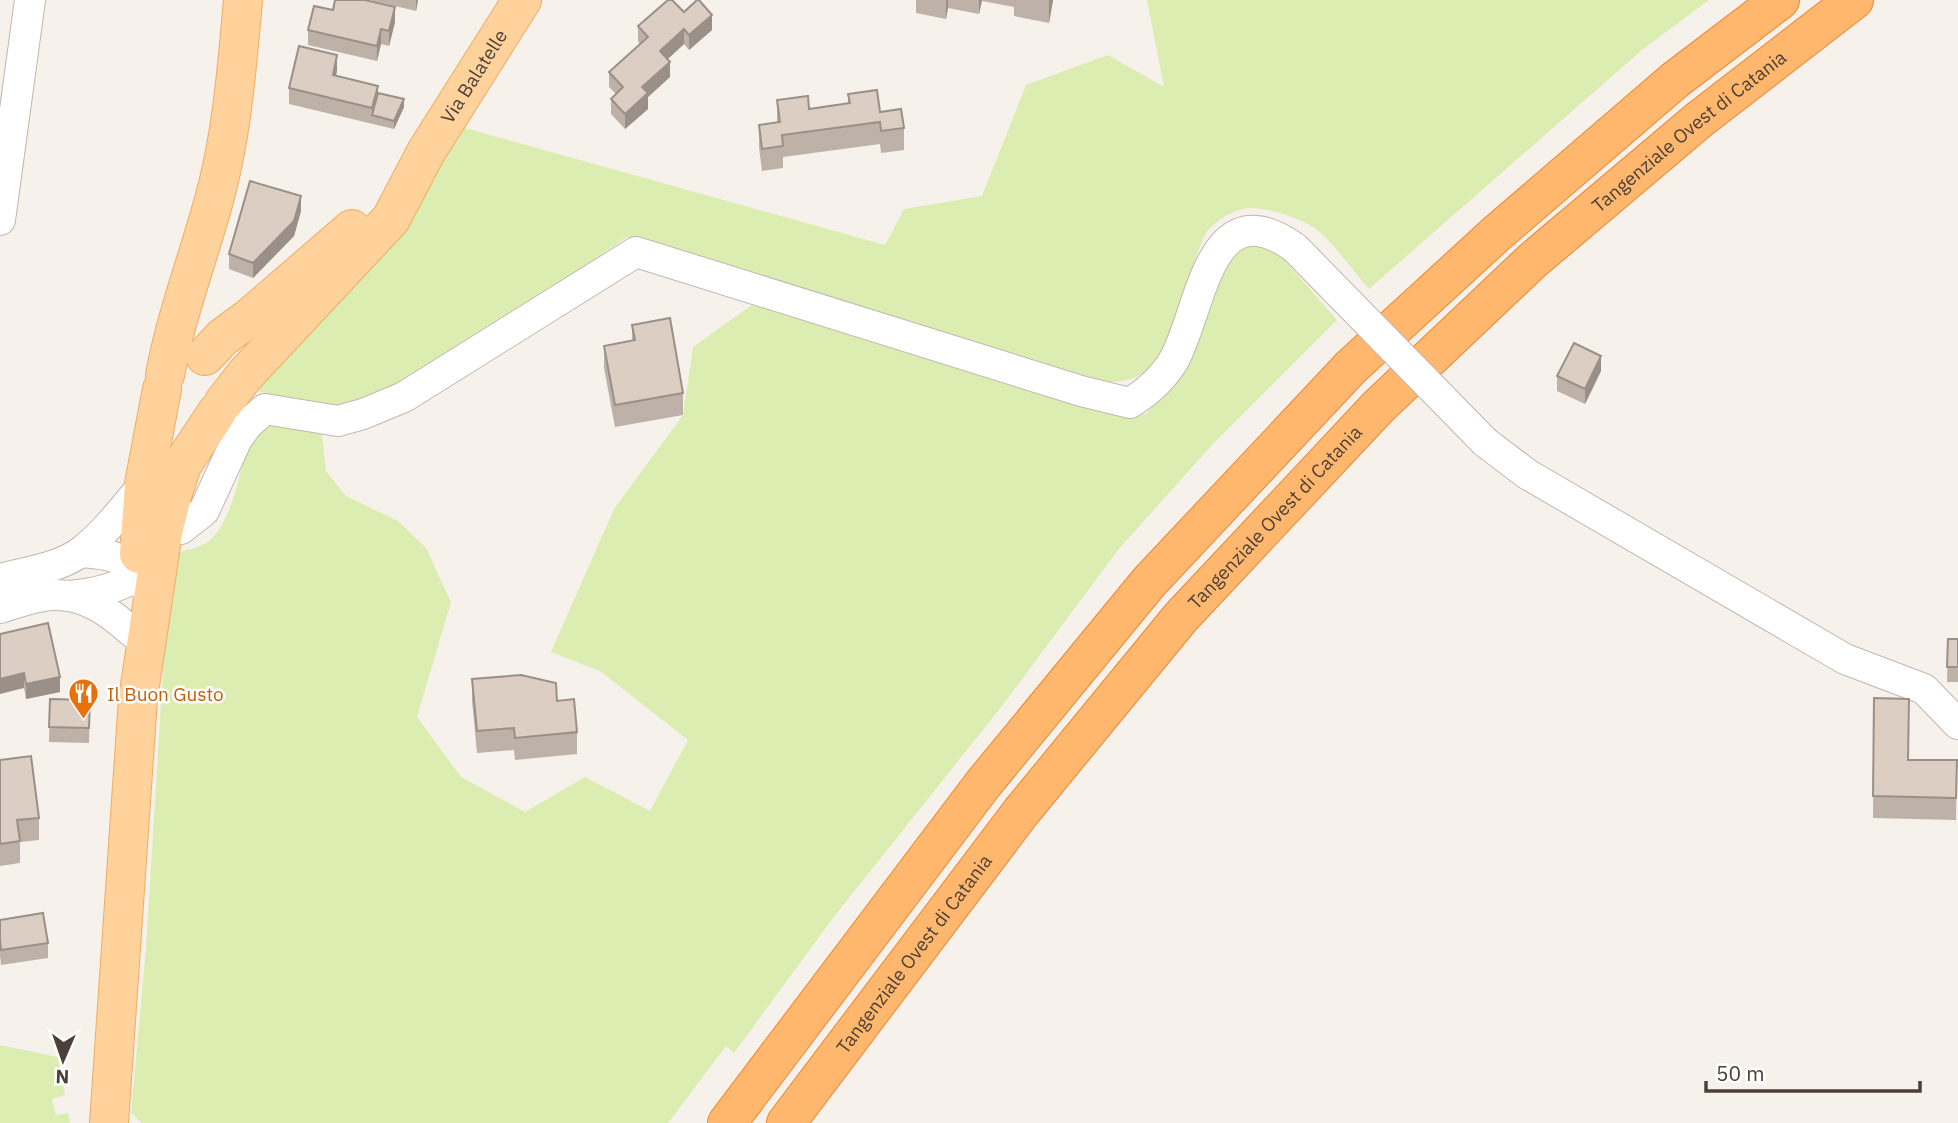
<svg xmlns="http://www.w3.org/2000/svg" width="1958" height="1123" font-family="'IBM Plex Sans',sans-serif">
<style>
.green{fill:#dcedb2}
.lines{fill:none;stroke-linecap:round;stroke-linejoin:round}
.minor-casing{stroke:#c3b7ad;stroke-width:32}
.major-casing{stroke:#edad62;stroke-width:40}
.highway-casing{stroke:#ea8832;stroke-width:40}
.minor{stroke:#fff;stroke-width:30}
.major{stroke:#ffd29c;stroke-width:38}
.highway{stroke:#ffb76e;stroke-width:38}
.minor-bridge-casing{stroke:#c3b7ad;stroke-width:32;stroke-linecap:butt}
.minor-bridge{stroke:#fff;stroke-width:30}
.wall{fill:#bdb1a8}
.shaded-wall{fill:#9a9088}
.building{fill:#dccec3;stroke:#9a9088;stroke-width:2}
.labels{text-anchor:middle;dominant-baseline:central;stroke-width:5;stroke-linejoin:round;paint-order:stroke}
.street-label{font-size:19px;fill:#4c4138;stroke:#fff}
.food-label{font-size:19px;fill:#c56008;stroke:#fff;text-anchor:start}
</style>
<rect width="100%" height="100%" fill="#f7f1eb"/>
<g class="green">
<path d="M1147,0H1709L1642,50L1369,289C1355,273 1331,240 1316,229C1301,218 1269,208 1250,208C1234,209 1209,223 1203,239C1187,276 1177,337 1150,367C1136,383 1115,382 1096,382L627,237L447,358L397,387L337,410L257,391L410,212L465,128L885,245L904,209L982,196L1026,85L1108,55L1164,87Z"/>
<path d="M1253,244L1279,254L1337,320L1212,445L1118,550L1002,706L836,914L734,1053L726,1046L668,1123H142L131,1113L146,948L170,555C181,551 196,549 206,543C231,528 243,464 248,437L274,424L321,426L326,471L346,496L398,521L426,548L451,602L417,717L461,777L525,812L585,777L650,811L688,740L600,671L551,652L614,509L683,415L693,347L756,302L1110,414H1146L1168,388L1233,251Z"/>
<path d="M0,1045L58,1057L65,1095L52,1099L56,1115L68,1113L70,1123H0Z"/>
</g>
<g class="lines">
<defs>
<g id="minor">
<path d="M0,220L30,0"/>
<path d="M1485,442L1527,474L1845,659L1924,689L1958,724"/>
<path d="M163,532L181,529L204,511L237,439L248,424L265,409L338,421L363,414L404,397L636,252L1081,391L1130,403C1149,391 1164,378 1175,358C1202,306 1210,186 1295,248"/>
<path d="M81,552C122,556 124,556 147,590"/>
<path d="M0,579C26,572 60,568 82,551C105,533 125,507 144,484"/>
<path d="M69,596C91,594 116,589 135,577C145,571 153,561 160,553"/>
<path d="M0,608C17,603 37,595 54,595C86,594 111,613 133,633"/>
</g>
<g id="major">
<path d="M205,356L223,337L249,318L352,229"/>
<path d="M165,375C176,315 198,259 214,200C232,135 237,67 243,0"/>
<path id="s1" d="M224,402L245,375L391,219L426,152L522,0"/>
<path d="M139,554L144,484L162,389"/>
<path d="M109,1123L138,699L163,532L172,496L182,465L217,412"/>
</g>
<g id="highway">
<path d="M727,1123L983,784L1149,582L1351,367L1496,234L1675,80L1780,0"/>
<path id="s2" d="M786,1123L1021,812L1181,617L1378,407L1532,261L1700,119L1854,0"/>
</g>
</defs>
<use href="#minor" class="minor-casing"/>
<use href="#major" class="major-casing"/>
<use href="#highway" class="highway-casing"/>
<use href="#minor" class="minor"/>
<use href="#major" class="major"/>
<use href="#highway" class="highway"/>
<defs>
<path id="minor-bridge" d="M1295,248L1485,442"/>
</defs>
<use href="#minor-bridge" class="minor-bridge-casing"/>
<use href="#minor-bridge" class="minor-bridge"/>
</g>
<g class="wall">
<path d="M370,0H418L416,11Z"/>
<path d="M916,0H1053L1049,23L1014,16V7L982,1L979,14L948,8L946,19L916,13Z"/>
<path d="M333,10L395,22L389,46L381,44L377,61L308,45V30Z"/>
<path d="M684,12L712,30L689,50L684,44L668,59L670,77L648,97V109L625,129L611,114V99L616,94L609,87V72L640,44L638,41V26Z"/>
<path d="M337,70L336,76L378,93L404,107L394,129L289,104V88Z"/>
<path d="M848,94L880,112L904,128V150L881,153L880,144L783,157V168L762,171L759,147V125L777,123V100L809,109L848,104Z"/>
<path d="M301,211L294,236L253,278L229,269V254Z"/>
<path d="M632,325L683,393V415L615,427L604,368V346L632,341Z"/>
<path d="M1601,371L1585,404L1557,391V376Z"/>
<path d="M0,634L60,692L26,699L24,688Z"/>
<path d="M1948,639H1958V682H1947Z"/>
<path d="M472,679L557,701L577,732V754L515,760L514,750L477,753L472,701Z"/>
<path d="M1874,698L1909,760H1957L1956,820L1873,818Z"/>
<path d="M50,699L90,700L89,743L49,742Z"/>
<path d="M0,760L39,818V840L20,842V863L0,866Z"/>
<path d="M0,920L48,943V958L1,965L0,955Z"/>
</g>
<g class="shaded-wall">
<path d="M416,0H418L416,11Z"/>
<path d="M946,0H948V8L946,19Z"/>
<path d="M979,0H982L979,14Z"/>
<path d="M1049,0H1053L1049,23Z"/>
<path d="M395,7V22L389,46V31Z"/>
<path d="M712,15V30L689,50V35Z"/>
<path d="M381,29V44L377,61V46Z"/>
<path d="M684,29V44L660,66V51Z"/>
<path d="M337,55V70L333,90V75Z"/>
<path d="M670,62V77L648,97V109L625,129V114L642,87Z"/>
<path d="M378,86V101L372,115V123V108Z"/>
<path d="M404,99V107L394,129V121Z"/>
<path d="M301,196V211L294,236L253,278V263Z"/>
<path d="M1601,356V371L1585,404V389Z"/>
<path d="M24,673V688L0,694V679Z"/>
<path d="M60,677V692L26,699V684Z"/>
</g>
<g class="building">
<path d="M335,0H365L395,7L389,31L381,29L377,46L308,30L314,6L333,10Z"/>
<path d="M668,0H672L684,12L697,0H699L712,15L689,35L684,29L660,51L670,62L642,87L648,93L625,114L611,99L623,87L609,72L648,37L638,26Z"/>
<path d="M299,46L337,55L333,75L378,86L372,108L289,88Z"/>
<path d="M877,90L880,112L901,109L904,128L881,131L880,122L782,135L783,146L762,149L759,125L780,122L777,100L808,96L809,109L850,103L848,94Z"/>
<path d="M378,93L404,99L394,121L372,115Z"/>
<path d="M250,181L301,196L294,221L253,263L229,254Z"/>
<path d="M670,318L683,393L615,405L604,346L635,340L632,325Z"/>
<path d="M1574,343L1601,356L1585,389L1557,376Z"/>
<path d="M48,623L60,677L26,684L24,673L0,679V634Z"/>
<path d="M1948,639H1958V667H1947Z"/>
<path d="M521,675L556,683L557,701L574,699L577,732L515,738L514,728L477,731L472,679Z"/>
<path d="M1874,698L1909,699L1908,760H1957L1956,798L1873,796Z"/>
<path d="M50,699L90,700L89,728L49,727Z"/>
<path d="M31,756L39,818L17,820L20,841L0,844V760Z"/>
<path d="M43,913L48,943L1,950L0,940V920Z"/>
</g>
<defs>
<symbol id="restaurant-pin" viewBox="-11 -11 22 30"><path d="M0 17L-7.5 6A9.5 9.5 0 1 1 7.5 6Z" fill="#e8710a" stroke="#fff"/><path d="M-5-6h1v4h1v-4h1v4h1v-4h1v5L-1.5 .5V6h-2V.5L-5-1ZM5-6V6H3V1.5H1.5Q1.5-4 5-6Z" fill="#fff"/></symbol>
</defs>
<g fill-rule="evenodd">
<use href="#restaurant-pin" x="66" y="676" width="35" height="47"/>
</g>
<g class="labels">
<g class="street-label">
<text stroke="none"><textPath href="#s1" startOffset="413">Via Balatelle</textPath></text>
<text stroke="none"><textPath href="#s2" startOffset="1346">Tangenziale Ovest di Catania</textPath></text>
<text stroke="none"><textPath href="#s2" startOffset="779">Tangenziale Ovest di Catania</textPath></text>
<text stroke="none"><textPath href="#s2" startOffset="212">Tangenziale Ovest di Catania</textPath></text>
</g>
<g class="food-label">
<text x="107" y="694">Il Buon Gusto</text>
</g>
</g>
<g transform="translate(63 1060) rotate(182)" stroke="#ffffff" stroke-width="5" paint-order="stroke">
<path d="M0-5L12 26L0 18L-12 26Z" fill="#4c4138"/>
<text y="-10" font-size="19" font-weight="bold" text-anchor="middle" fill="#4c4138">N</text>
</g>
<path d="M1706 1081v10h214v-10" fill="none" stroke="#4c4138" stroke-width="3.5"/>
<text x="1716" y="1081" font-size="21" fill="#4c4138" stroke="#ffffff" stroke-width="5" paint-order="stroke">50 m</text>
</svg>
